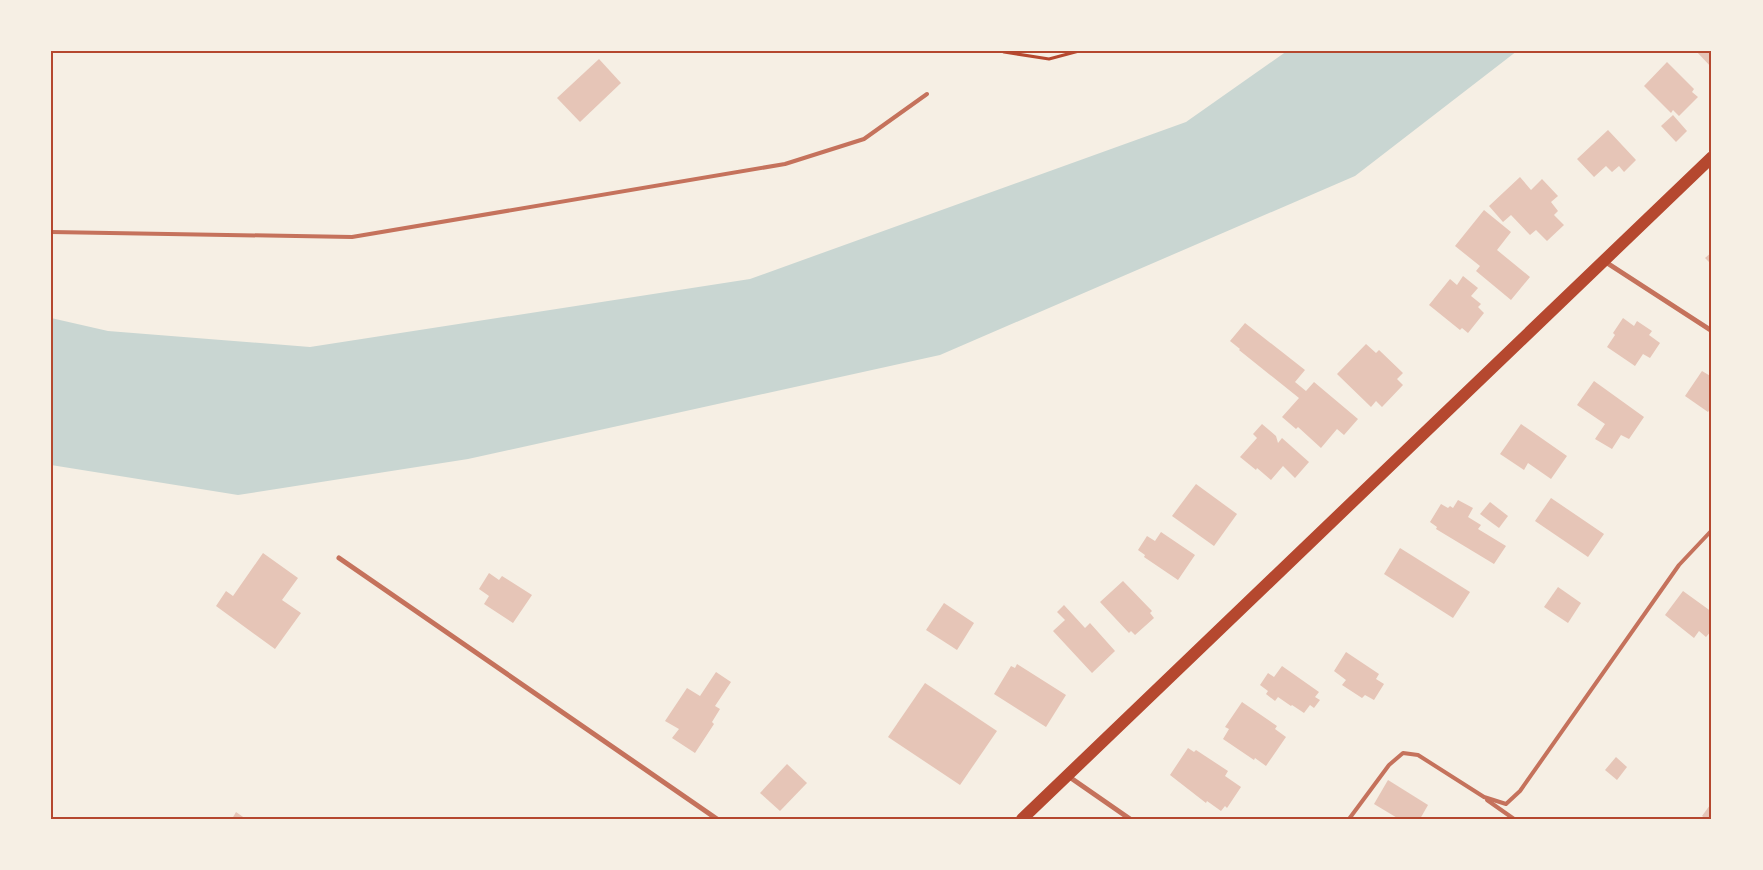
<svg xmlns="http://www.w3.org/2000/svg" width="1763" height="870" font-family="Poppins,sans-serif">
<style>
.water{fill:#c9d6d2}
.building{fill:#e6c5b7}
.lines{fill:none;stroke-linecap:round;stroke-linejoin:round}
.path{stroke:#b5482f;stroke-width:3}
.service{stroke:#c5725c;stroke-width:4}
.minor{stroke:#c5725c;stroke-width:5}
.primary{stroke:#b5482f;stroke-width:12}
.neatline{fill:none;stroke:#b5482f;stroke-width:2}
</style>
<rect width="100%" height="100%" fill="#f6efe4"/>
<path class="water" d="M1287,51H1517L1355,176L940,355L468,459L238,495L51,465V318L108,331L310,347L750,279L1186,122Z"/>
<g class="building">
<path d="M1696,51H1712V68Z"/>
<path d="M599,59L621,83L580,122L557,98Z"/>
<path d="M1667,62L1694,89L1692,92L1698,97L1679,116L1673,110L1671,113L1644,86Z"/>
<path d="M1673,115L1687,131L1676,142L1661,126Z"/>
<path d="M1608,130L1636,160L1624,172L1619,166L1612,172L1606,166L1594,177L1577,159Z"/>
<path d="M1520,177L1531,190L1542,179L1558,196L1551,202L1558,211L1554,215L1564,225L1547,241L1536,230L1530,235L1511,215L1503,222L1489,206Z"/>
<path d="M1484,210L1511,232L1497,250L1530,277L1511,300L1476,271L1480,266L1455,246Z"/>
<path d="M1712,252V265L1705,258Z"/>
<path d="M1463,276L1478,288L1471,296L1481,304L1478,307L1484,313L1468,333L1462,328L1460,330L1429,305L1450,279L1457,285Z"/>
<path d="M1623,318L1634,326L1637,321L1652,331L1649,335L1660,343L1650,358L1643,354L1635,366L1607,347L1615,335L1613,333Z"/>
<path d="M1245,323L1305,370L1295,382L1306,391L1314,382L1358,419L1344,435L1337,429L1321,448L1298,427L1296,429L1282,417L1299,398L1239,350L1240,349L1230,341Z"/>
<path d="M1366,344L1376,353L1379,350L1403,373L1397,379L1403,385L1382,407L1376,401L1371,407L1337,374Z"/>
<path d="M1702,371L1712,377V406L1708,412L1685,396Z"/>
<path d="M1594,381L1644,417L1629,439L1621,435L1612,449L1595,439L1605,424L1577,405Z"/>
<path d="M1262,424L1276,436L1278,443L1282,438L1309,462L1295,478L1283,466L1271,480L1257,468L1256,470L1240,457L1257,438L1253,434Z"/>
<path d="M1521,424L1567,456L1551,479L1528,463L1524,470L1500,454Z"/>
<path d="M1196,484L1237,514L1214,546L1172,516Z"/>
<path d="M1551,498L1604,534L1588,557L1535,521Z"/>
<path d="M1458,500L1473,508L1468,517L1481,525L1478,529L1506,546L1494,564L1436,529L1437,527L1430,522L1441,504L1448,508L1450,506L1453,508Z"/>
<path d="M1490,502L1508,516L1499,528L1480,514Z"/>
<path d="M1161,532L1195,555L1178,580L1144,557L1145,555L1138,550L1147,536L1155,541Z"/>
<path d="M1400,548L1470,592L1453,618L1384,574Z"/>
<path d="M263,553L298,578L282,600L301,613L275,649L216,606L226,591L233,596Z"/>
<path d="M489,573L499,580L502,576L532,595L513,623L484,604L489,596L479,589Z"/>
<path d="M1123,581L1152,611L1150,613L1154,618L1135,635L1131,631L1129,633L1100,602Z"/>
<path d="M1558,587L1581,603L1568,623L1544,607Z"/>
<path d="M1683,591L1712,612V630L1706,637L1699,631L1694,638L1665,615Z"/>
<path d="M944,603L974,623L957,650L926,630Z"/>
<path d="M1064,605L1085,628L1090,623L1115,651L1092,673L1053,631L1065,620L1057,612Z"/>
<path d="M1346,652L1379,674L1376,679L1384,684L1374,700L1365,695L1362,698L1342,685L1346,680L1334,671Z"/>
<path d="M1017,664L1066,695L1046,727L994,694L1011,666L1015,668Z"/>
<path d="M1282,666L1319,692L1315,697L1320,700L1314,708L1310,705L1304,713L1292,705L1291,706L1278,697L1275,701L1266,694L1268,691L1260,685L1268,673L1274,677Z"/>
<path d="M716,672L731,682L715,706L720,709L712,722L714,724L695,753L672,738L679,729L665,721L687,688L700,696Z"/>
<path d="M925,683L997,731L960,785L888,737Z"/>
<path d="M1242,702L1277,726L1275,729L1286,737L1266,766L1255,758L1254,760L1223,739L1229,729L1225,727Z"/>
<path d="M1188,748L1194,752L1196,750L1228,771L1225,776L1241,787L1227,808L1225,806L1221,811L1207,801L1206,803L1170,775Z"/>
<path d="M1616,757L1627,767L1617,780L1605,770Z"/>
<path d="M787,764L807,783L780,811L760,793Z"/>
<path d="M1388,780L1428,805L1420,819H1399L1374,804Z"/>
<path d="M1710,805L1712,807V819H1706L1702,816Z"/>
<path d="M236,812L246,819H232Z"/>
</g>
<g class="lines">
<path class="path" d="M1004,52L1049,59L1079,51"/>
<g class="service">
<path d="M51,232L352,237L785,164L864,139L927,94"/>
<path d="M1487,800L1514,819"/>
<path d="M1349,819L1389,765L1403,753L1418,755L1484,797L1506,804L1520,791L1679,565L1712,530"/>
</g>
<g class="minor">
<path d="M1604,261L1712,331"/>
<path d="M339,558L717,819"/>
<path d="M1068,776L1130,819"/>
</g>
<path class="primary" d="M1022,819L1712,157"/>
</g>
<rect width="1763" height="870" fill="none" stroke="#f6efe4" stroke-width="105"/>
<rect x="52" y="52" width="1658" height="766" class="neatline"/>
</svg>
